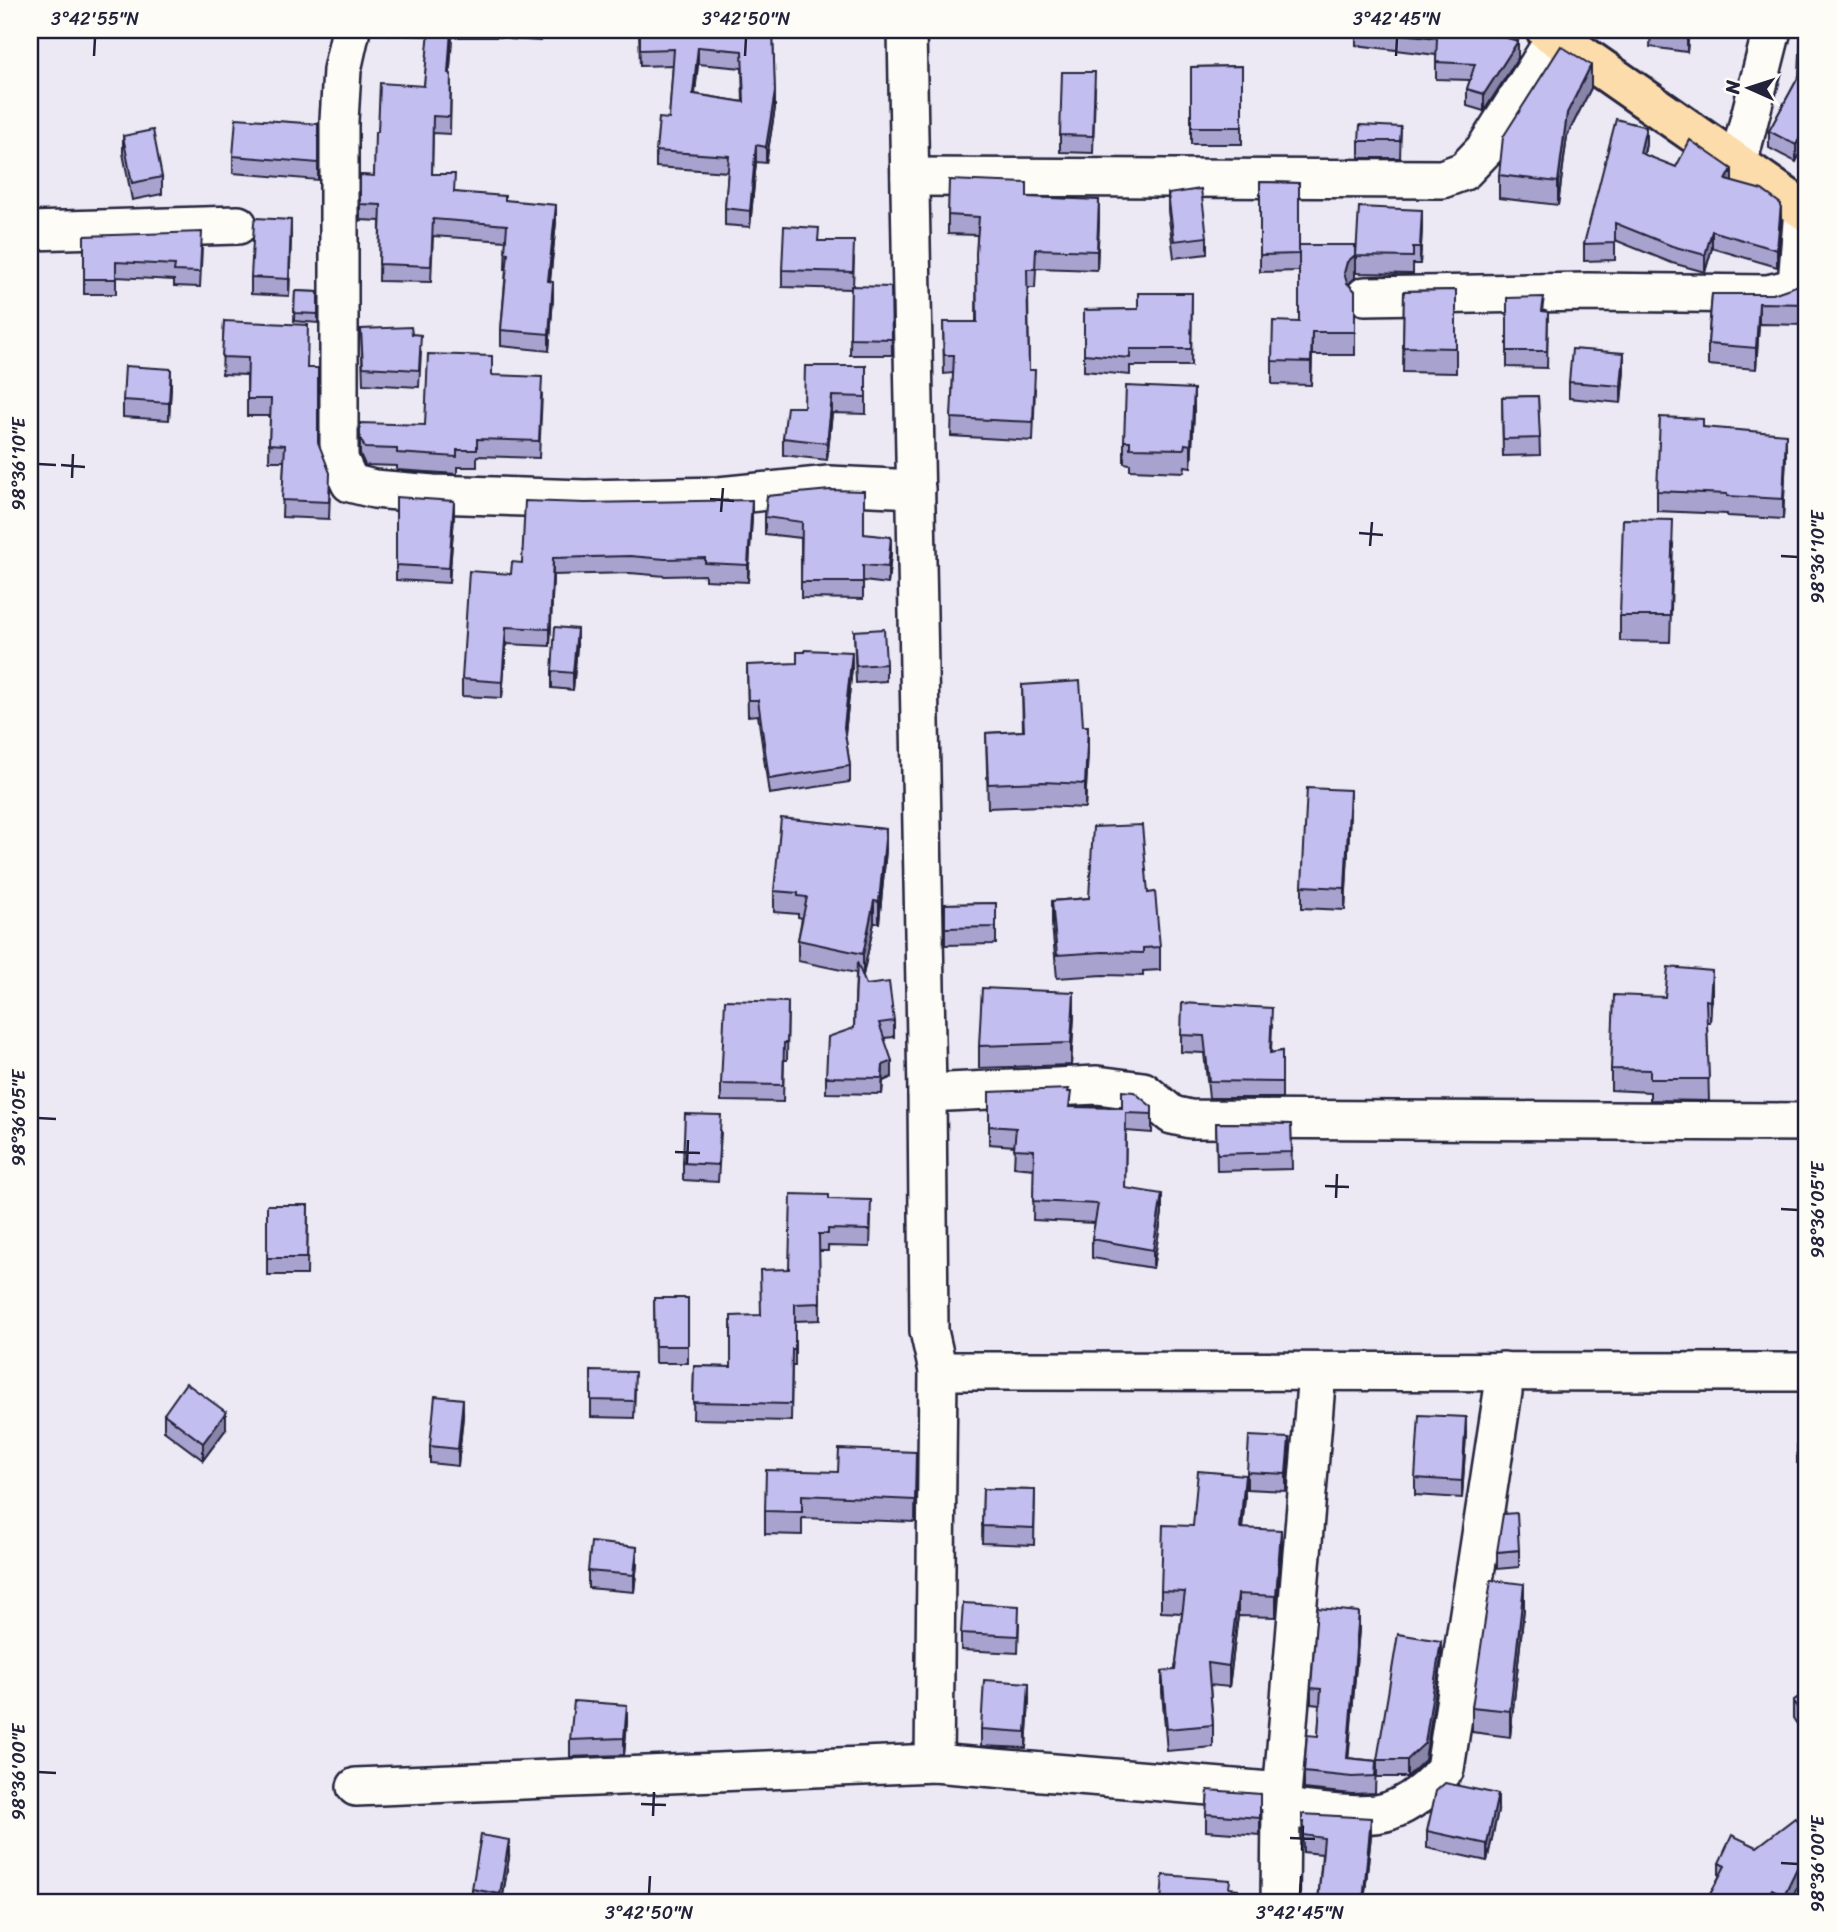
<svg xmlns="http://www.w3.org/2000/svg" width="1837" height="1932" font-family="Sriracha,sans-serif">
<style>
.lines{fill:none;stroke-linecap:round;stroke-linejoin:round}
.minor-casing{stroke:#22223b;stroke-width:42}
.major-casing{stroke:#22223b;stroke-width:44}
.minor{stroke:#fdfcf7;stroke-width:37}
.major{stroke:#fddcac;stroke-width:38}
.wall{fill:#a8a3ce;stroke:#22223b;stroke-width:2;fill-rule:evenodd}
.shaded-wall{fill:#8885a8;stroke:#22223b;stroke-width:2}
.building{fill:#c3bef0;stroke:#22223b;stroke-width:2;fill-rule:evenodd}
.ticks{fill:none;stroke:#22223b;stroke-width:2.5}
.neatline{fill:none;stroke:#22223b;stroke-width:2.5}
.ticks-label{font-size:18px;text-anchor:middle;fill:#22223b}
</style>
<rect width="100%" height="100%" fill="#ece9f5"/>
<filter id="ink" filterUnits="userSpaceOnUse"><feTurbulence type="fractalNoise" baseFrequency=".0143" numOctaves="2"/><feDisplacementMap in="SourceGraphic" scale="14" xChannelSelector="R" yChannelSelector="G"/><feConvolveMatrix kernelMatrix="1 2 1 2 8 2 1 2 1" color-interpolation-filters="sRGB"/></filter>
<g filter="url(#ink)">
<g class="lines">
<defs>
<g id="minor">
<path d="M351,30L342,70L339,121V459L350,483L374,489L433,494L585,499L719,496L829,485L916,489"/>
<path d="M907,30L927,1093L929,1331L938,1371L934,1763"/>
<path d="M1738,164L1772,30"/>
<path d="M910,177L1442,179L1464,171L1485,149L1556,37"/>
<path d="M30,231L238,225"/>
<path d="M1365,296L1587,292L1768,294L1785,290L1797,284L1803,209"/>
<path d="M927,1093L1097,1085L1143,1091L1172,1115L1190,1119L1807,1122"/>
<path d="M938,1371L1807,1372"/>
<path d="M356,1787L934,1763L1282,1792"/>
<path d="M1281,1808C1308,1810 1365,1820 1389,1811C1412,1803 1430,1787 1445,1769L1503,1392V1371"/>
<path d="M1280,1902L1281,1808L1317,1372"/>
</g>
<path id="major" d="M1546,30L1807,212"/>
</defs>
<use href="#minor" class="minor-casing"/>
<use href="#major" class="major-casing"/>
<use href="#minor" class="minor"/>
<use href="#major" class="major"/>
</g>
<g class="wall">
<path d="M384,30H605L604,36L540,32V41L510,39V37H452L450,73L451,90L450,134L433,133L432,174L454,192L505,200L556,222L550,282L553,298L549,351L501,346V330L506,269H505L506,241L433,236L431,282L379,281L380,221L360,220V175L374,176L378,132L424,86L429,36L384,34Z"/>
<path d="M639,30H801L800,37L773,36L775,108L766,163L756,162L750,227L725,225V208L728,172L656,167V151L669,119L673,65L640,66ZM698,64L742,68L743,102L695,94Z"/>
<path d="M1291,30H1480L1518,58L1484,111L1467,106V89L1470,80L1436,79V55L1356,45V34Z"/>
<path d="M1651,30H1689L1687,52L1650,47Z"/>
<path d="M1242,66V144H1191V67Z"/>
<path d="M1799,76L1796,162L1769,148V131Z"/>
<path d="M1591,88L1567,136L1558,205L1499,198V175Z"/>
<path d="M1095,89L1093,153L1060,152V135Z"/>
<rect x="30" y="122" width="1" height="43"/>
<path d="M318,124V180L233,173V156Z"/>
<path d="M1401,127L1400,158H1359V141Z"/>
<path d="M123,136L162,177V194L132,200L123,153Z"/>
<path d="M1646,144L1644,155L1676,167L1732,182L1781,221L1777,267L1712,248L1705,272L1672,263L1615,240V260L1584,261V244Z"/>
<path d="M1260,182L1299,183V271L1260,272Z"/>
<path d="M1168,194L1207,237V254L1174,258L1168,211Z"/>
<path d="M1027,197L1099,219L1097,270L1036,268L1035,288H1028L1029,370L1035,389L1033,441L951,436L953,373L944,374L943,322H976L977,235L948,234V215Z"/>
<path d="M1422,227L1420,264H1413V274L1356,273V256Z"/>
<path d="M84,236L202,247L200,287L174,286V280L116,277V294H84Z"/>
<path d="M291,236L289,296L251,294V277Z"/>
<path d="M819,241L854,258L853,287H891L892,355H850L851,289L782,287V270Z"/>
<path d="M1355,278L1348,284L1355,291V355H1312L1311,385L1272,384V361L1299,322Z"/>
<path d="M1807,283V325L1759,324L1756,369L1708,365V344L1712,294H1773Z"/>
<path d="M1456,290V373L1403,372L1404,291Z"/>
<path d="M295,291L318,292V323L294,321Z"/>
<path d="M1192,293L1191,366H1130V375L1084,371V310L1138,309Z"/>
<path d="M1507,298L1548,312L1547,368L1507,367Z"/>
<path d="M224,321L307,368L318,442L330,490L329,519L282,517L284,461H269L270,416H247V375L222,374Z"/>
<path d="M361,329L412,334L421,352L419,387L363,384Z"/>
<path d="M866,366V414L832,413L827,460L783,455V438L804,407Z"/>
<path d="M1624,370L1621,403L1569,398V382Z"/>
<path d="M492,375L542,394L539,458L477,456V467H457V474L397,470V466L365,465L360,454V438L425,425Z"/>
<path d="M171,386L169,420L123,417V400Z"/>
<path d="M1538,396L1540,455L1503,456L1502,397Z"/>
<path d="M1194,411L1191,467L1185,466L1184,472L1130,470V464L1124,463V441Z"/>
<path d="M1703,427L1786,454L1783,519L1727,516V514L1657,511V491Z"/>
<path d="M767,496L864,534L891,553L888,584L863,581V599L801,598V538L765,534V517Z"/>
<path d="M396,497L454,516L449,583L396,580Z"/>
<path d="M752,517L748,582L705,580V575L665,576L630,573L553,575L550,646L506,644L502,698L462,696V679L511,574L522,563Z"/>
<path d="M1673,545L1670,642L1620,641V616Z"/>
<path d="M854,631L886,664V681L856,683Z"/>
<path d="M577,646L573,690L552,688V671Z"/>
<path d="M747,665L852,668L845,734L850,766V782L769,794L758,715L748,716Z"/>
<path d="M1022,685L1083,726L1088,750L1085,808L1043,806L988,808L986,733L1023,731Z"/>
<path d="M1350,812L1345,910L1302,908V886Z"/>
<path d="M886,850L879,923H874L863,975H862L866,985L894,1021V1037L884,1038L892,1077L883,1081L882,1094L826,1093V1077L854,1028L856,973L798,961V940L802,918L798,917V914L774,912V891Z"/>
<path d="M1148,893L1160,947V970L1143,971V976L1103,975L1057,978L1052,924V901Z"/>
<path d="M996,903V944L945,945V904Z"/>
<path d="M1712,992L1710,1022H1707L1709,1101L1650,1100V1092L1611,1090V1069L1665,997Z"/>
<path d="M788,1002L787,1060H784L783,1102L721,1101V1084Z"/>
<path d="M1074,1015L1071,1065L979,1068V1046Z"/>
<path d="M1272,1025L1271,1053L1282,1051V1098H1209L1204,1053L1181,1052V1035Z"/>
<path d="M989,1092L1071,1107H1152V1133L1126,1131L1125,1188L1162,1213L1153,1268L1092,1258V1239L1095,1223L1033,1220L1034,1169L1014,1167L1015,1146L989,1144Z"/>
<path d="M1216,1123L1291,1124L1292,1169L1217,1171Z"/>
<path d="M721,1132L718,1182L683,1180V1163Z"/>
<path d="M829,1199L871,1217L870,1247L828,1246V1251H819L820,1320L795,1321V1366H792L791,1421L693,1419L694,1366L731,1367Z"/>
<path d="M267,1205H308L307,1275H267Z"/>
<path d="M654,1298H688V1363H655Z"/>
<path d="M591,1371L635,1389L634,1418L591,1417Z"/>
<path d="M1807,1373V1464L1797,1463V1438Z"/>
<path d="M164,1414L226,1429L203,1460L164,1431Z"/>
<path d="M463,1416L458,1466L430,1463V1446Z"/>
<path d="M1466,1434L1462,1498L1415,1495V1478Z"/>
<path d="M916,1452L915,1522L802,1518V1535L765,1534V1511L838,1472Z"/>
<path d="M1289,1455L1286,1491L1247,1489V1472Z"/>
<path d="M983,1489L1035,1490L1034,1545L982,1543Z"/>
<path d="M1245,1497L1242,1528L1281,1551L1276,1617L1238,1616L1229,1687L1210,1685L1213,1725V1747L1167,1751L1162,1692V1671L1175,1670L1182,1613L1161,1612V1591L1193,1526Z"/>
<path d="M1519,1550V1567L1497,1569V1552Z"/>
<path d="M637,1564L634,1592L588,1588V1571Z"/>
<path d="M1524,1609L1510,1737L1472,1732V1707Z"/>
<path d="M1019,1623L1018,1653L961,1650V1633Z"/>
<path d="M1359,1629L1348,1758L1376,1761L1375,1793L1352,1794L1304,1789V1772L1318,1736L1320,1705L1311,1704V1688Z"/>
<path d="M1441,1658L1425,1760L1407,1777H1377V1760Z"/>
<path d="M1807,1691V1739L1793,1718V1701Z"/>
<path d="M1029,1700L1026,1748L981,1746V1729Z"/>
<path d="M627,1722L624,1755L570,1757V1740Z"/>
<path d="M1260,1794V1835L1206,1831V1814Z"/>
<path d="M1498,1811L1487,1861L1427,1848V1831Z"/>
<path d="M1302,1814L1371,1835L1364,1902H1318L1322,1854L1303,1852Z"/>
<path d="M1807,1832V1898L1798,1885L1790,1902H1706L1719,1877V1863L1757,1847Z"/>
<path d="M509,1857L502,1902H472V1889Z"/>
</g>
<g class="shaded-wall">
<path d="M451,30L452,37L448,90V73Z"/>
<path d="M1687,30H1689L1687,52Z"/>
<path d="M1518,41V58L1484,111V94Z"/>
<path d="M698,47V64L693,110V94Z"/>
<path d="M1591,65V88L1567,136L1558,205V182L1567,113Z"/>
<path d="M775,92V108L766,163V147Z"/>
<path d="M1807,124V141L1796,162V145Z"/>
<path d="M1646,127V144L1640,170V153Z"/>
<path d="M756,145V162L750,227V211Z"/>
<path d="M1732,169V186L1726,180Z"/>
<path d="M1099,200V219L1097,270V251Z"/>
<path d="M1781,204V221L1777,267V250Z"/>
<path d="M556,205V222L548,298V281Z"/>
<path d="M1422,210V227L1420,264V247Z"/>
<path d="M291,220V236L289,296V279Z"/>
<path d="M1712,231V248L1705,272V255Z"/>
<path d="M1355,255V278L1347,285L1344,273L1347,262Z"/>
<path d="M553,282V298L549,351V334Z"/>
<path d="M1759,303V324L1756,369V348Z"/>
<path d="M1312,332V355L1311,385V362Z"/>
<path d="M1624,353V370L1621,403V386Z"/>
<path d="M171,369V386L169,420V403Z"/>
<path d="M1194,389V411L1191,467V445Z"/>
<path d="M832,396V413L827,460V443Z"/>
<path d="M1786,434V454L1783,519V499Z"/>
<path d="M752,500V517L748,582V565Z"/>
<path d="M454,501V516L449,583V568Z"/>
<path d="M891,537V553L888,584V567Z"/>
<path d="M553,558V575L550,646V629Z"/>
<path d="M506,627V644L502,698V682Z"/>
<path d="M577,629V646L573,690V673Z"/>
<path d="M852,652V668L844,743V727Z"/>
<path d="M1088,726V750L1085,808V784Z"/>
<path d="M1350,790V812L1345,910V888Z"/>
<path d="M886,829V850L879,923V902Z"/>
<path d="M874,901V923L863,975V954Z"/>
<path d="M1712,971V992L1710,1022V1001Z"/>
<path d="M1074,992V1015L1071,1065V1043Z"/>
<path d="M892,1061V1077L883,1081L882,1094L883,1065Z"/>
<path d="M1162,1194V1213L1153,1268V1250Z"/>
<path d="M463,1399V1416L458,1466V1449Z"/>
<path d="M226,1412V1429L203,1460V1443Z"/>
<path d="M1466,1417V1434L1462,1498V1481Z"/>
<path d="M1289,1438V1455L1286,1491V1474Z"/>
<path d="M1245,1475V1497L1240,1550V1528Z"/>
<path d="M1281,1530V1551L1276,1617V1596Z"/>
<path d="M637,1547V1564L634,1592V1575Z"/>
<path d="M1524,1584V1609L1510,1737V1711Z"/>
<path d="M1238,1594V1616L1229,1687V1666Z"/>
<path d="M1359,1612V1629L1347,1775V1758Z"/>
<path d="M1441,1641V1658L1425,1760L1407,1777V1760Z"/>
<path d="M1029,1683V1700L1026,1748V1732Z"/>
<path d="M627,1705V1722L624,1755V1738Z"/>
<path d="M1498,1794V1811L1487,1861V1844Z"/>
<path d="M1371,1818V1835L1364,1902H1363Z"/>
<path d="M509,1840V1857L502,1902H500V1894Z"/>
<path d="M1798,1866V1885L1790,1902H1784V1895Z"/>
<path d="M1772,1889V1902H1765Z"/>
</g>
<g class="building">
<path d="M429,30H451L448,73L451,74L450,117L433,116L432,174H455L454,192L505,196V200L556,205L548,281L553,282L549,334L501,330L508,253L505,252L507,225L433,219L431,266L379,264L381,205L360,204V175L374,176L375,132H378L380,83L424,86Z"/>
<path d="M640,30H773L775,92L766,147L756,145L750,211L725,208L729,156L656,151L659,118L669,119L674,49L640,50ZM698,47L742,51L744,102L693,94Z"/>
<path d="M1366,30H1479L1518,41L1484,94L1467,89L1475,64L1436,62L1437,38Z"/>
<path d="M1651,30H1687V35Z"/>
<path d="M1801,30H1807V124L1796,145L1769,131L1799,76Z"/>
<path d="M1561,46L1591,65L1567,113L1558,182L1499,175L1503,137Z"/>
<path d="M1242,66V127H1191V67Z"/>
<path d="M1062,72H1095L1093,136L1060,135Z"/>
<path d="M236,118L318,124V163L233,156Z"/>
<path d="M1616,119L1646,127L1640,153L1676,167L1690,140L1732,169L1726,180L1762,190L1781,204L1777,250L1712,231L1705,255L1672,246L1615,223V243L1584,244Z"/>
<rect x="30" y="122" width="1" height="26"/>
<path d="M1360,125L1401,127L1400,141H1359Z"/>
<path d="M153,130L162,177L132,183L123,136Z"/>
<path d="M949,180L1027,183V197L1099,200L1097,251L1036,249L1035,269H1027L1029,370H1035L1033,422L951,418L954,355H944L943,322H977L976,253L979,217L948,215Z"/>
<path d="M1260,182L1299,183V254L1260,255Z"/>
<path d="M1201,189L1207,237L1174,241L1168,194Z"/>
<path d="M1359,207L1422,210L1420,247H1413V257L1356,256Z"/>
<path d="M256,218L291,220L289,279L251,277L254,222Z"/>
<path d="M784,226L819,228L818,241H854L853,272L782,270Z"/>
<path d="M202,232L200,272L174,271L175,265L116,262V279H84V236Z"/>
<path d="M1299,245H1355V255L1347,262L1344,273L1347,283L1355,291V332H1312L1311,362L1272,361L1273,321L1299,322Z"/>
<path d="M1804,283H1807V304L1759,303L1756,348L1708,344L1712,294H1773Z"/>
<path d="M851,286L891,287L892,339L850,338Z"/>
<path d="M1456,290V348L1403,347L1404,291Z"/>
<path d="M295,291L318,292V314L294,313Z"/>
<path d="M1138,293H1192L1191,349H1130V358L1084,354V310L1138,309Z"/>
<path d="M1544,297L1542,311L1548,312L1547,351H1507V298Z"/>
<path d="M224,321L308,325L307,368H318V442L330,473L329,502L282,500L285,445L269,444L271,399H247L248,358L222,357Z"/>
<path d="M411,327L412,334L421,335L419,370L363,367L361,329Z"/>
<path d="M1572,349L1624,353L1621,386L1569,382Z"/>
<path d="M428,354L492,356V375L542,377L539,441L477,439V450H457V457L397,453V449L365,448L360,438V423L425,425Z"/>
<path d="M125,366L171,369L169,403L123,400Z"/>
<path d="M805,366H866V397L832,396L827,443L783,438L787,407H804Z"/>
<path d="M1126,386L1194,389L1191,445L1185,444L1184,449L1130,448V441H1124Z"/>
<path d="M1538,396L1540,438L1503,439L1502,397Z"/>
<path d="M1660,417L1703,419V427L1786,434L1783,499L1727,496V494L1657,491Z"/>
<path d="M830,490L864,491V534L891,537L888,567L863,565V582H801L802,522L765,517L767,496Z"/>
<path d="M396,497L454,501L449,568L396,565Z"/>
<path d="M752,500L748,565L705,563V558L665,559L630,556L553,558L550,629L506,627L502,682L462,679L469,571L511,574L512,562L522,563L525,501L585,503Z"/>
<path d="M1623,519L1673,520L1670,616H1620Z"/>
<path d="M1805,577H1807V663Z"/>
<path d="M555,627L577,629L573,673L552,671Z"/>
<path d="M884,629L886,664L856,666L854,631Z"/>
<path d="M805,650L852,652L844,727L850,766L769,779L758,700H748L747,665L797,663V652H805Z"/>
<path d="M1080,681L1083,726H1088L1085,784L1043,782L988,784L986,733L1024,731L1022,685Z"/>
<path d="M1307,788L1350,790L1345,888L1302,886Z"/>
<path d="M781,818L886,829L879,902L874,901L863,954L798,940L807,897L798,896V893L774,891Z"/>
<path d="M1142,825L1148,893L1155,892L1160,947L1143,948V953L1103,952L1057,955L1052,901L1089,898L1093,827Z"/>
<path d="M996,903V927L945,928V904Z"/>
<path d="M857,962L866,985L889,982L894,1021L879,1023L892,1061L883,1065L882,1078L826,1077L828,1037L854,1028Z"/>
<path d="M1668,967L1712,971L1710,1001L1706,1000L1709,1079H1650V1070L1611,1069L1614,995L1665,997Z"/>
<path d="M982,988L1074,992L1071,1043L979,1046Z"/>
<path d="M725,1000L788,1002L787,1043H784L783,1085L721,1084Z"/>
<path d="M1182,1003L1272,1008L1270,1053L1282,1051V1082L1209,1081L1204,1036L1181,1035Z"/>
<path d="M1069,1089L1068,1092H1071L1069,1107L1122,1108V1091L1134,1092L1152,1107V1114L1126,1113L1125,1188L1162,1194L1153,1250L1092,1239L1098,1204L1033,1201L1034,1150L1014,1149L1016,1128L989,1126V1092Z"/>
<path d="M685,1114L721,1115L718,1165L683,1163Z"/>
<path d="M1216,1123L1291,1124L1292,1152L1217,1154Z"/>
<path d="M791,1194L829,1195V1199L871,1200L870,1230L828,1229V1234H819L820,1303L795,1304V1349H792L791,1404L693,1402L694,1366L731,1367V1316L761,1315L760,1270L789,1269Z"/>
<path d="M267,1205H308L307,1258H267Z"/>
<path d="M654,1298H688V1346H655Z"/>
<path d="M591,1371L635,1372L634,1401L591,1400Z"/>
<path d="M1805,1373H1807V1439L1797,1438Z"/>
<path d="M186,1383L226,1412L203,1443L164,1414Z"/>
<path d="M435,1396L463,1399L458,1449L430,1446Z"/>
<path d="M1419,1415L1466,1417L1462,1481L1415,1478Z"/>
<path d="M1249,1436L1289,1438L1286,1474L1247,1472Z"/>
<path d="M839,1449L916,1452L915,1500L802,1495V1512L765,1511L766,1470L838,1472Z"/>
<path d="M1198,1471L1245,1475L1240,1528L1281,1530L1276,1596L1238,1594L1229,1666L1208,1663L1213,1725L1167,1729L1162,1671L1175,1670L1185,1592L1161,1591L1163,1525L1193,1526Z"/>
<path d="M983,1489L1035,1490L1034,1528L982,1526Z"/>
<path d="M1517,1513L1519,1550L1497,1552L1503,1514Z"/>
<path d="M591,1542L637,1547L634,1575L588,1571Z"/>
<path d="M1491,1580L1524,1584L1510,1711L1472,1707Z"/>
<path d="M963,1603L1019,1606L1018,1636L961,1633Z"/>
<path d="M1317,1608L1359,1612L1347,1758L1376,1761L1375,1776L1352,1777L1304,1772L1307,1735L1318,1736L1321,1689L1311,1688Z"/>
<path d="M1398,1634L1441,1641L1425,1743L1407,1760H1377Z"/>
<path d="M984,1680L1029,1683L1026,1732L981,1729Z"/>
<path d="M1807,1691V1722L1793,1701Z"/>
<path d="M574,1701L627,1705L624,1738L570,1740Z"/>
<path d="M1445,1783L1498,1794L1487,1844L1427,1831L1436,1791Z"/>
<path d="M1208,1790L1260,1794V1818L1206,1814Z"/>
<path d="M1302,1814L1371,1818L1363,1902H1318L1324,1838L1303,1835L1304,1822H1302Z"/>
<path d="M1795,1818L1806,1833L1807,1832V1879L1798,1866L1784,1895L1772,1889L1765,1902H1706L1725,1866L1719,1863L1732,1835L1757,1847Z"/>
<path d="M481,1835L509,1840L500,1894L472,1889Z"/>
<path d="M1163,1875L1230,1880L1229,1888L1238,1889L1237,1902H1161Z"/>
</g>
</g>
<path class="ticks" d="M94,56L95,38M745,56L746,38M1396,56L1397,38M38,464L56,465M61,465L85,467M72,478L73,454M710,499L734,501M721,512L723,488M1359,533L1383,535M1370,546L1372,522M1781,556L1798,557M38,1118L56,1119M675,1152L700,1153M687,1164L688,1140M1325,1186L1349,1187M1336,1198L1337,1174M1781,1209L1798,1210M38,1772L56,1773M641,1804L666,1805M653,1816L654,1792M1290,1838L1315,1839M1302,1850L1303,1826M1781,1863L1798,1864M649,1894L650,1876M1300,1894L1301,1876"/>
<rect width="1837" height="1932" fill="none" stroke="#fdfcf7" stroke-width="77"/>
<g transform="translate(1749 88) rotate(273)" stroke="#fdfcf7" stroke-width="5" paint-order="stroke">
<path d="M0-5L12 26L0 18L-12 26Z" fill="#22223b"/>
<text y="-10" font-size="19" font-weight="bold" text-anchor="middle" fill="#22223b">N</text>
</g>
<rect x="38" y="38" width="1760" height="1856" class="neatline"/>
<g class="ticks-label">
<text x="95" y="25">3°42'55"N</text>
<text x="746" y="25">3°42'50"N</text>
<text x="1397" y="25">3°42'45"N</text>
<text transform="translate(19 464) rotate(-90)" y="6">98°36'10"E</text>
<text transform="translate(1818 557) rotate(-90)" y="6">98°36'10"E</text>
<text transform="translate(19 1118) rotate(-90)" y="6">98°36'05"E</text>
<text transform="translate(1818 1210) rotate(-90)" y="6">98°36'05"E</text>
<text transform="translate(19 1772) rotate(-90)" y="6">98°36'00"E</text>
<text transform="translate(1818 1864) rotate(-90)" y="6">98°36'00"E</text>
<text x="649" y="1919">3°42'50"N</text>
<text x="1300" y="1919">3°42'45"N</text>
</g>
</svg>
